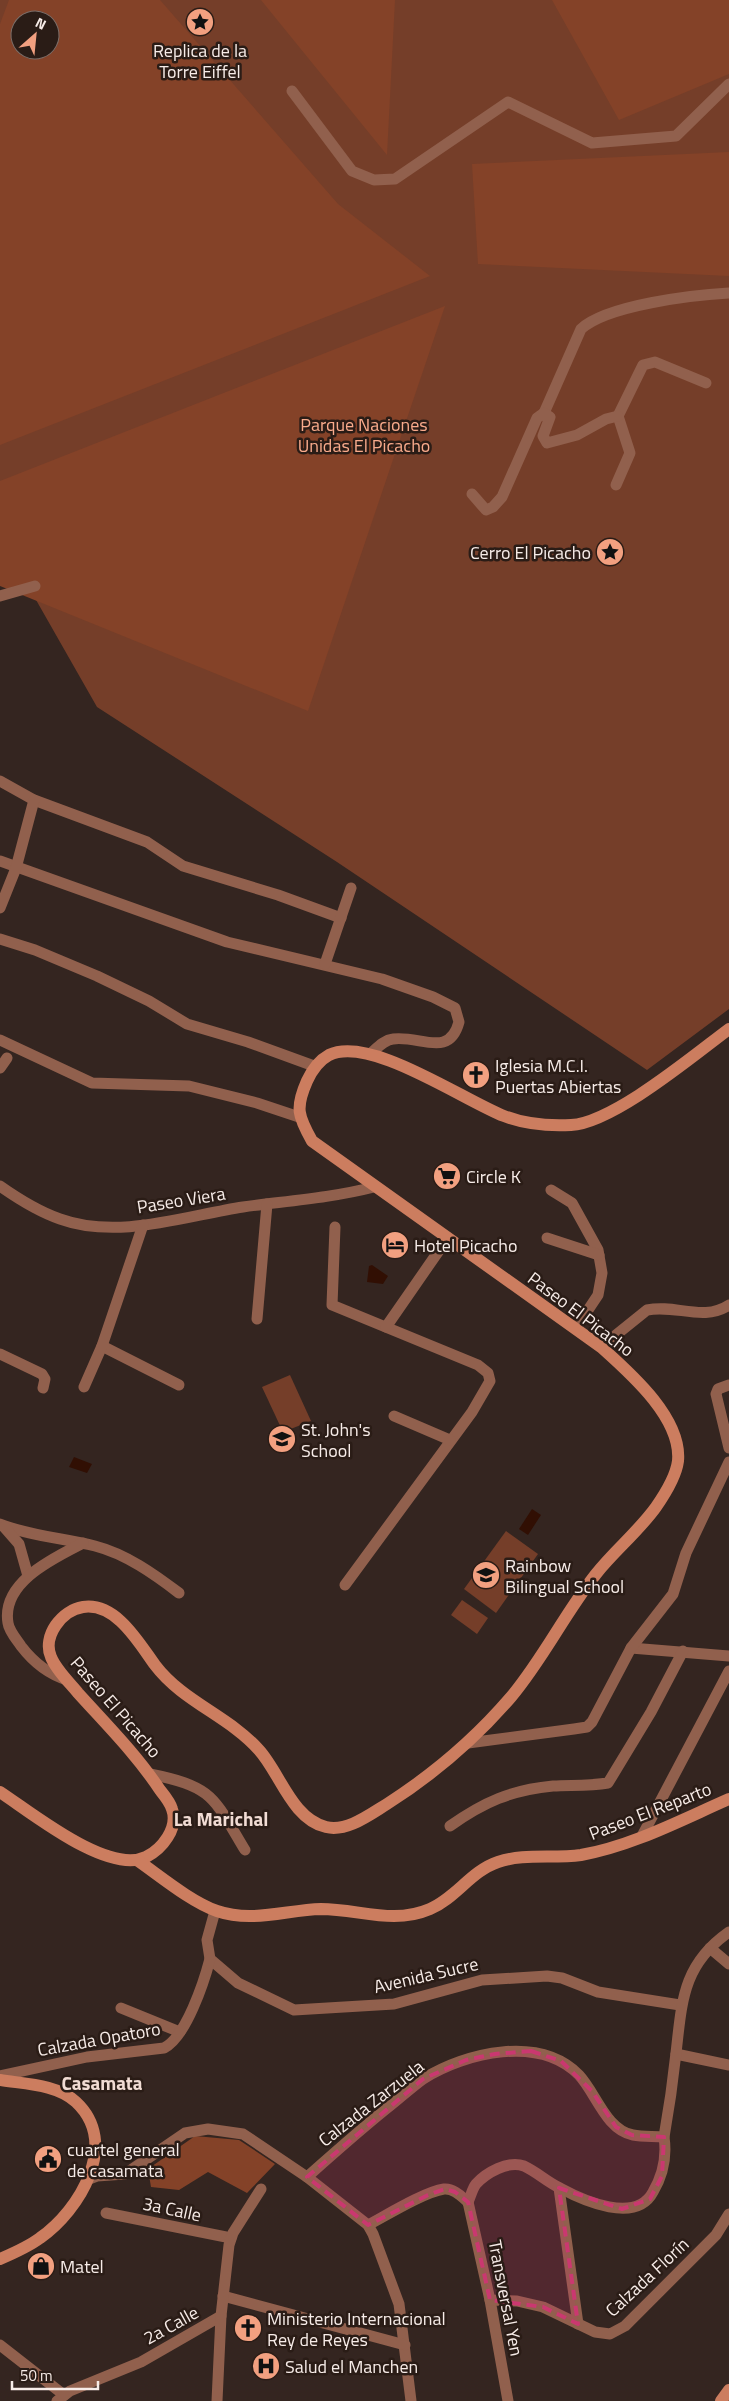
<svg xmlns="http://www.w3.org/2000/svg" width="729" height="2401" font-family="'Titillium Web',sans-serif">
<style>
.green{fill:#753e29;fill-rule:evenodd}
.forest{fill:#844228;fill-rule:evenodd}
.water{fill:#310f03}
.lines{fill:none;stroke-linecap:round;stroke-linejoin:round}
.street{stroke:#91604d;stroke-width:11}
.secondary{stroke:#cc7d5f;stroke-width:12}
.marked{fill:#ca3870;fill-opacity:0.2;stroke:#ca3870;stroke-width:4;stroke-dasharray:10 6;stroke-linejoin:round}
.labels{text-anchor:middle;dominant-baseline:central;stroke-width:5;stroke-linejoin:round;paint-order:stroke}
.poi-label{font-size:18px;fill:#f7ece8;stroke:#2a1c16;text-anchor:start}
.park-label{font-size:18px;fill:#faab8c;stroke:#2a1c16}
.street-label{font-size:18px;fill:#f7ece8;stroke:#2a1c16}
.neighbourhood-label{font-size:19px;font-weight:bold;fill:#f1dcd4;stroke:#2a1c16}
</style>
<rect width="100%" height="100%" fill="#342520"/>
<g class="green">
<path d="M0,0H729V1009L647,1070L337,862L97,707L15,563L0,549ZM20,20H50V50H20Z"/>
<path d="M290,1375L311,1421L283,1432L262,1387Z"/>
<path d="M506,1531L538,1554L496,1613L464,1589Z"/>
<path d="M462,1600L488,1618L477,1634L451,1615Z"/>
</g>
<g class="forest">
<path d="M9,0H160L338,204L430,276L0,445V24ZM20,20H50V50H20Z"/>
<path d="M261,0H395L387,155Z"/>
<path d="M552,0H729V74L619,120Z"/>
<path d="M729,152V276L478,264L472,164Z"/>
<path d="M445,306L308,711L0,586V481Z"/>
<path d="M195,2136L239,2140L275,2164L247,2193L208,2172L179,2190L151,2187L148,2169Z"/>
</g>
<g class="water">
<path d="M372,1265L388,1276L383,1284L367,1282L369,1266Z"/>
<path d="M74,1457L92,1464L87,1473L69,1467Z"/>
<path d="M532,1509L541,1515L528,1535L519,1529Z"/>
</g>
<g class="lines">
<g class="street">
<path d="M292,91L352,171L374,180L395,179L508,102L592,143L676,136L729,84"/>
<path d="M544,413L581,329C607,305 693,295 729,293"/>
<path d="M616,485L630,453L618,416L643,365L655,362L706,383"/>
<path d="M472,494L486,510L493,507L502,497L537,418L544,413L550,417L543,436L547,443L577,435L606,419L618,416"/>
<path d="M0,596L35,586"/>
<path d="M0,781L34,800L147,842L183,866L278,895L341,918"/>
<path d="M0,861L227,942L382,979L433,997L455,1008L459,1022C449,1059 420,1035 393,1039C384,1040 377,1048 370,1054"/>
<path d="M0,908L16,868L34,800"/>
<path d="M0,939L35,950L97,976L149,1001L187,1024L248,1042L314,1066"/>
<path d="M325,964L351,888"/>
<path d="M0,1040L92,1083L189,1086L257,1103L299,1117"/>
<path d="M0,1068L7,1058"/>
<path d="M0,1186C17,1198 40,1212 60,1219C118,1240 185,1216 243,1207C287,1201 331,1198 374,1187"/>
<path d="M551,1190L572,1203L598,1250L602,1273L598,1295L576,1328"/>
<path d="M335,1227L332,1305L478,1365L488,1373L490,1381L472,1412L345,1585"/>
<path d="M547,1238L599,1255"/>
<path d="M257,1319L267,1204"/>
<path d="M386,1327L447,1239"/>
<path d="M102,1346L179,1385"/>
<path d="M601,1347L647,1310C676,1304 703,1322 729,1305"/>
<path d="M0,1354L42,1374L45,1379L43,1388"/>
<path d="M729,1385L718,1389L716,1394L729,1448"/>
<path d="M84,1387L102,1346L143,1225"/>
<path d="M394,1416L450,1440"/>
<path d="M0,1524C30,1536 63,1538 95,1546C126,1554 154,1574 179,1593"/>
<path d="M4,1527L19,1544L28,1576"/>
<path d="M631,1648L729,1656"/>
<path d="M67,1680C48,1674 34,1663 21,1646C17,1640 9,1631 8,1623C1,1582 54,1558 83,1543"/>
<path d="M468,1743L574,1729L587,1727L592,1722L631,1648L673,1594L686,1553L729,1462"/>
<path d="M150,1774C214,1787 213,1797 245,1850"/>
<path d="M450,1826C484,1802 511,1790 553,1786C571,1785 590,1786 608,1783L651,1712L683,1651"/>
<path d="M642,1836L729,1671"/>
<path d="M215,1911L207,1940L210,1959L238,1983L294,2010L394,2004L482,1980L547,1976L562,1978L598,1992L680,2005"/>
<path d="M710,1948L729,1964"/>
<path d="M121,2008L180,2032"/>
<path d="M676,2054L729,2065"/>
<path d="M0,2076L87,2057L164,2048C186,2037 204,1982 210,1959"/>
<path d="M307,2177C334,2153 362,2128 391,2105C401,2097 412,2087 423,2079C466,2052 540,2035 579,2075C596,2093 606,2130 633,2135C643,2137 654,2136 664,2137"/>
<path d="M89,2179L97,2176L125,2174L185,2133L208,2129L243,2134L307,2177L368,2225L373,2234L399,2304L411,2401"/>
<path d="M559,2188L578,2324"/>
<path d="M468,2202C471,2196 472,2189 476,2184C486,2173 508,2160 524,2166C537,2172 547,2182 560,2188C584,2201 636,2224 653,2192C663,2175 667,2157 664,2137C669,2109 673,2081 676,2053C682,2002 682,1965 729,1932"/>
<path d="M468,2202L490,2300L508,2401"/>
<path d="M106,2213L231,2238"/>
<path d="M368,2225C387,2215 424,2192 444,2189C453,2188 461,2196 468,2202"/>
<path d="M223,2296L405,2345"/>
<path d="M490,2300L517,2301L543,2307L595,2332L610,2334L625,2326L716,2235L729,2214"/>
<path d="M0,2345L64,2395"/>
<path d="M57,2401L70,2391L141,2362L221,2316"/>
<path d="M217,2401L221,2316L229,2245L233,2233L261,2189"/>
</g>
<g class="secondary">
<path d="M0,1792C32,1813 108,1875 146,1857C162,1849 179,1828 172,1809C170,1802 164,1795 160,1790C137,1755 106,1724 78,1693C70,1683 56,1670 51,1657C42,1636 62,1610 83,1607C116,1602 139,1643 155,1665C183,1702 229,1716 259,1750C280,1773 292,1819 326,1827C347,1832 369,1815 387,1804C434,1774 475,1739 511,1697C543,1659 565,1613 596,1574C614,1551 638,1532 656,1507C665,1494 676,1477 678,1461C682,1418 630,1373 601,1347L312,1141C298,1116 295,1108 307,1081C312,1070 318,1061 329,1055C370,1035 463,1100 504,1116C524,1124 550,1126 571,1125C613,1123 694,1055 729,1029"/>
<path d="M137,1860C160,1876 191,1902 217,1911C252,1923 286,1910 321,1909C359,1909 393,1925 430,1909C456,1898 471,1871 498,1862C524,1853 553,1859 581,1855C632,1846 681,1820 729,1799"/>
<path d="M0,2080C24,2084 57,2084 76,2102C120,2143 80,2210 40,2238C28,2247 14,2253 0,2259"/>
<path d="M721,2401L729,2390"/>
</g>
</g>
<path class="marked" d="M531,2051L561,2061L592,2091L616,2127L632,2135L664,2137L662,2176L650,2199L622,2209L559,2188L578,2324L543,2307L490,2300L468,2202L455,2192L445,2189L428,2195L368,2225L307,2177L423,2079L466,2060L495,2054Z"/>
<defs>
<symbol id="sight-disc" viewBox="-11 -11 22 22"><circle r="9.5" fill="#f2a080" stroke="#2a1c16"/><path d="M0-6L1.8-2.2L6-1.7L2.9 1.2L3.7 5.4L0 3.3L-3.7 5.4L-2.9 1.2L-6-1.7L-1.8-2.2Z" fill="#111"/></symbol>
<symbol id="church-disc" viewBox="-11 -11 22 22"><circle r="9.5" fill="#f2a080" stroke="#2a1c16"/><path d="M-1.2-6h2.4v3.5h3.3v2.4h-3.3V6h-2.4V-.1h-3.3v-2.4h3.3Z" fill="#111"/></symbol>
<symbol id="supermarket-disc" viewBox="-11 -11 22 22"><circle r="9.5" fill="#f2a080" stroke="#2a1c16"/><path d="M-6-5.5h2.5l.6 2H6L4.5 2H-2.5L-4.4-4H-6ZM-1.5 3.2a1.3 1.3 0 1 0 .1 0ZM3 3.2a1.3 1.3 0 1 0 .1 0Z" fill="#111"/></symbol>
<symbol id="hotel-disc" viewBox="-11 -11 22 22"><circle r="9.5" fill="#f2a080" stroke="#2a1c16"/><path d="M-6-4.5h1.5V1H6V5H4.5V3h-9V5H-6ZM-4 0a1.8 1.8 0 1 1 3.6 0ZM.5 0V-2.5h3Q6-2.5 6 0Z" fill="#111"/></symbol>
<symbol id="school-disc" viewBox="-11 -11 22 22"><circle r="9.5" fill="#f2a080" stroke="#2a1c16"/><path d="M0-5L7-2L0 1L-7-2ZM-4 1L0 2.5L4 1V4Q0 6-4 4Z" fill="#111"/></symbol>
<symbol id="civic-disc" viewBox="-11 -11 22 22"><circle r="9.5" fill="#f2a080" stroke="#2a1c16"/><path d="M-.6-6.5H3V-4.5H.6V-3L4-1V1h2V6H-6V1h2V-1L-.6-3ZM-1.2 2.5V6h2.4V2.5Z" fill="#111"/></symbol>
<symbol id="shop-disc" viewBox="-11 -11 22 22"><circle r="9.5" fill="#f2a080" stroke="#2a1c16"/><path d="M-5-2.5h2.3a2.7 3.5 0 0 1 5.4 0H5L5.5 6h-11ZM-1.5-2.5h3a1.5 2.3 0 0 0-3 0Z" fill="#111"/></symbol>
<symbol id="hospital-disc" viewBox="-11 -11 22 22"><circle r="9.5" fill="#f2a080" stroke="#2a1c16"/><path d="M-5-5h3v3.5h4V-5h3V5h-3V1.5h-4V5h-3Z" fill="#111"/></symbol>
</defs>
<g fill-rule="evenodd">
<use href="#sight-disc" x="184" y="6" width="32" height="32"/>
<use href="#sight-disc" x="594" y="536" width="32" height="32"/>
<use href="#church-disc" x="460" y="1059" width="32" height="32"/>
<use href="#supermarket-disc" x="431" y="1160" width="32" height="32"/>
<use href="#hotel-disc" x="379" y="1229" width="32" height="32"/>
<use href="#school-disc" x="266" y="1423" width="32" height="32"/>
<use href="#school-disc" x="470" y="1559" width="32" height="32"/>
<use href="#civic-disc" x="32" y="2143" width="32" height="32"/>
<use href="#shop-disc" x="25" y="2250" width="32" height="32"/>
<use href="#church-disc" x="232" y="2312" width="32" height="32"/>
<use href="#hospital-disc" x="250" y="2350" width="32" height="32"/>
</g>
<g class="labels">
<g class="poi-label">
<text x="200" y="50" text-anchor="middle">Replica de la<tspan x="200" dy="21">Torre Eiffel</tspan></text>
<text x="591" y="552" text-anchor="end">Cerro El Picacho</text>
<text x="495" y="1065">Iglesia M.C.I.<tspan x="495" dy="21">Puertas Abiertas</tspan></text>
<text x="466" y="1176">Circle K</text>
<text x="414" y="1245">Hotel Picacho</text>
<text x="301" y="1429">St. John's<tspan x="301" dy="21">School</tspan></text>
<text x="505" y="1565">Rainbow<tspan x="505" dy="21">Bilingual School</tspan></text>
<text x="67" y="2149">cuartel general<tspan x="67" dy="21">de casamata</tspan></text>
<text x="60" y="2266">Matel</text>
<text x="267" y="2318">Ministerio Internacional<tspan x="267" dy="21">Rey de Reyes</tspan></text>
<text x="285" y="2366">Salud el Manchen</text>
</g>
<g class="park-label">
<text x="364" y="424">Parque Naciones<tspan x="364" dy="21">Unidas El Picacho</tspan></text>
</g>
<g class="street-label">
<text transform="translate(181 1200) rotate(-9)">Paseo Viera</text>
<text transform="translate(581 1314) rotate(37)">Paseo El Picacho</text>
<text transform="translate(116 1707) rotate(49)">Paseo El Picacho</text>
<text transform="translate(650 1811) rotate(-21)">Paseo El Reparto</text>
<text transform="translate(426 1975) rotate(-13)">Avenida Sucre</text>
<text transform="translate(99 2039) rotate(-10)">Calzada Opatoro</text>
<text transform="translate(371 2103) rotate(-38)">Calzada Zarzuela</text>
<text transform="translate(172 2209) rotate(12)">3a Calle</text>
<text transform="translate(647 2277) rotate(-43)">Calzada Florín</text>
<text transform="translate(506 2298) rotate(79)">Transversal Yen</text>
<text transform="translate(171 2325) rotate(-29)">2a Calle</text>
</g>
<g class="neighbourhood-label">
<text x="221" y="1818">La Marichal</text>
<text x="102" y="2082">Casamata</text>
</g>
</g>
<g transform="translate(35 35) rotate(27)"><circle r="24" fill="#2a1c16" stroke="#7c6f6a"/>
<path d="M0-4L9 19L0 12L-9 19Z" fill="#f2a080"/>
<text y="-8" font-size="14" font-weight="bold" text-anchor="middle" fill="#f7ece8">N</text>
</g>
<path d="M12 2381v8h86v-8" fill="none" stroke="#f7ece8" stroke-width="2.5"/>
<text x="20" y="2381" font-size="15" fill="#f7ece8" stroke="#2a1c16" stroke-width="4" paint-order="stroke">50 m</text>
</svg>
